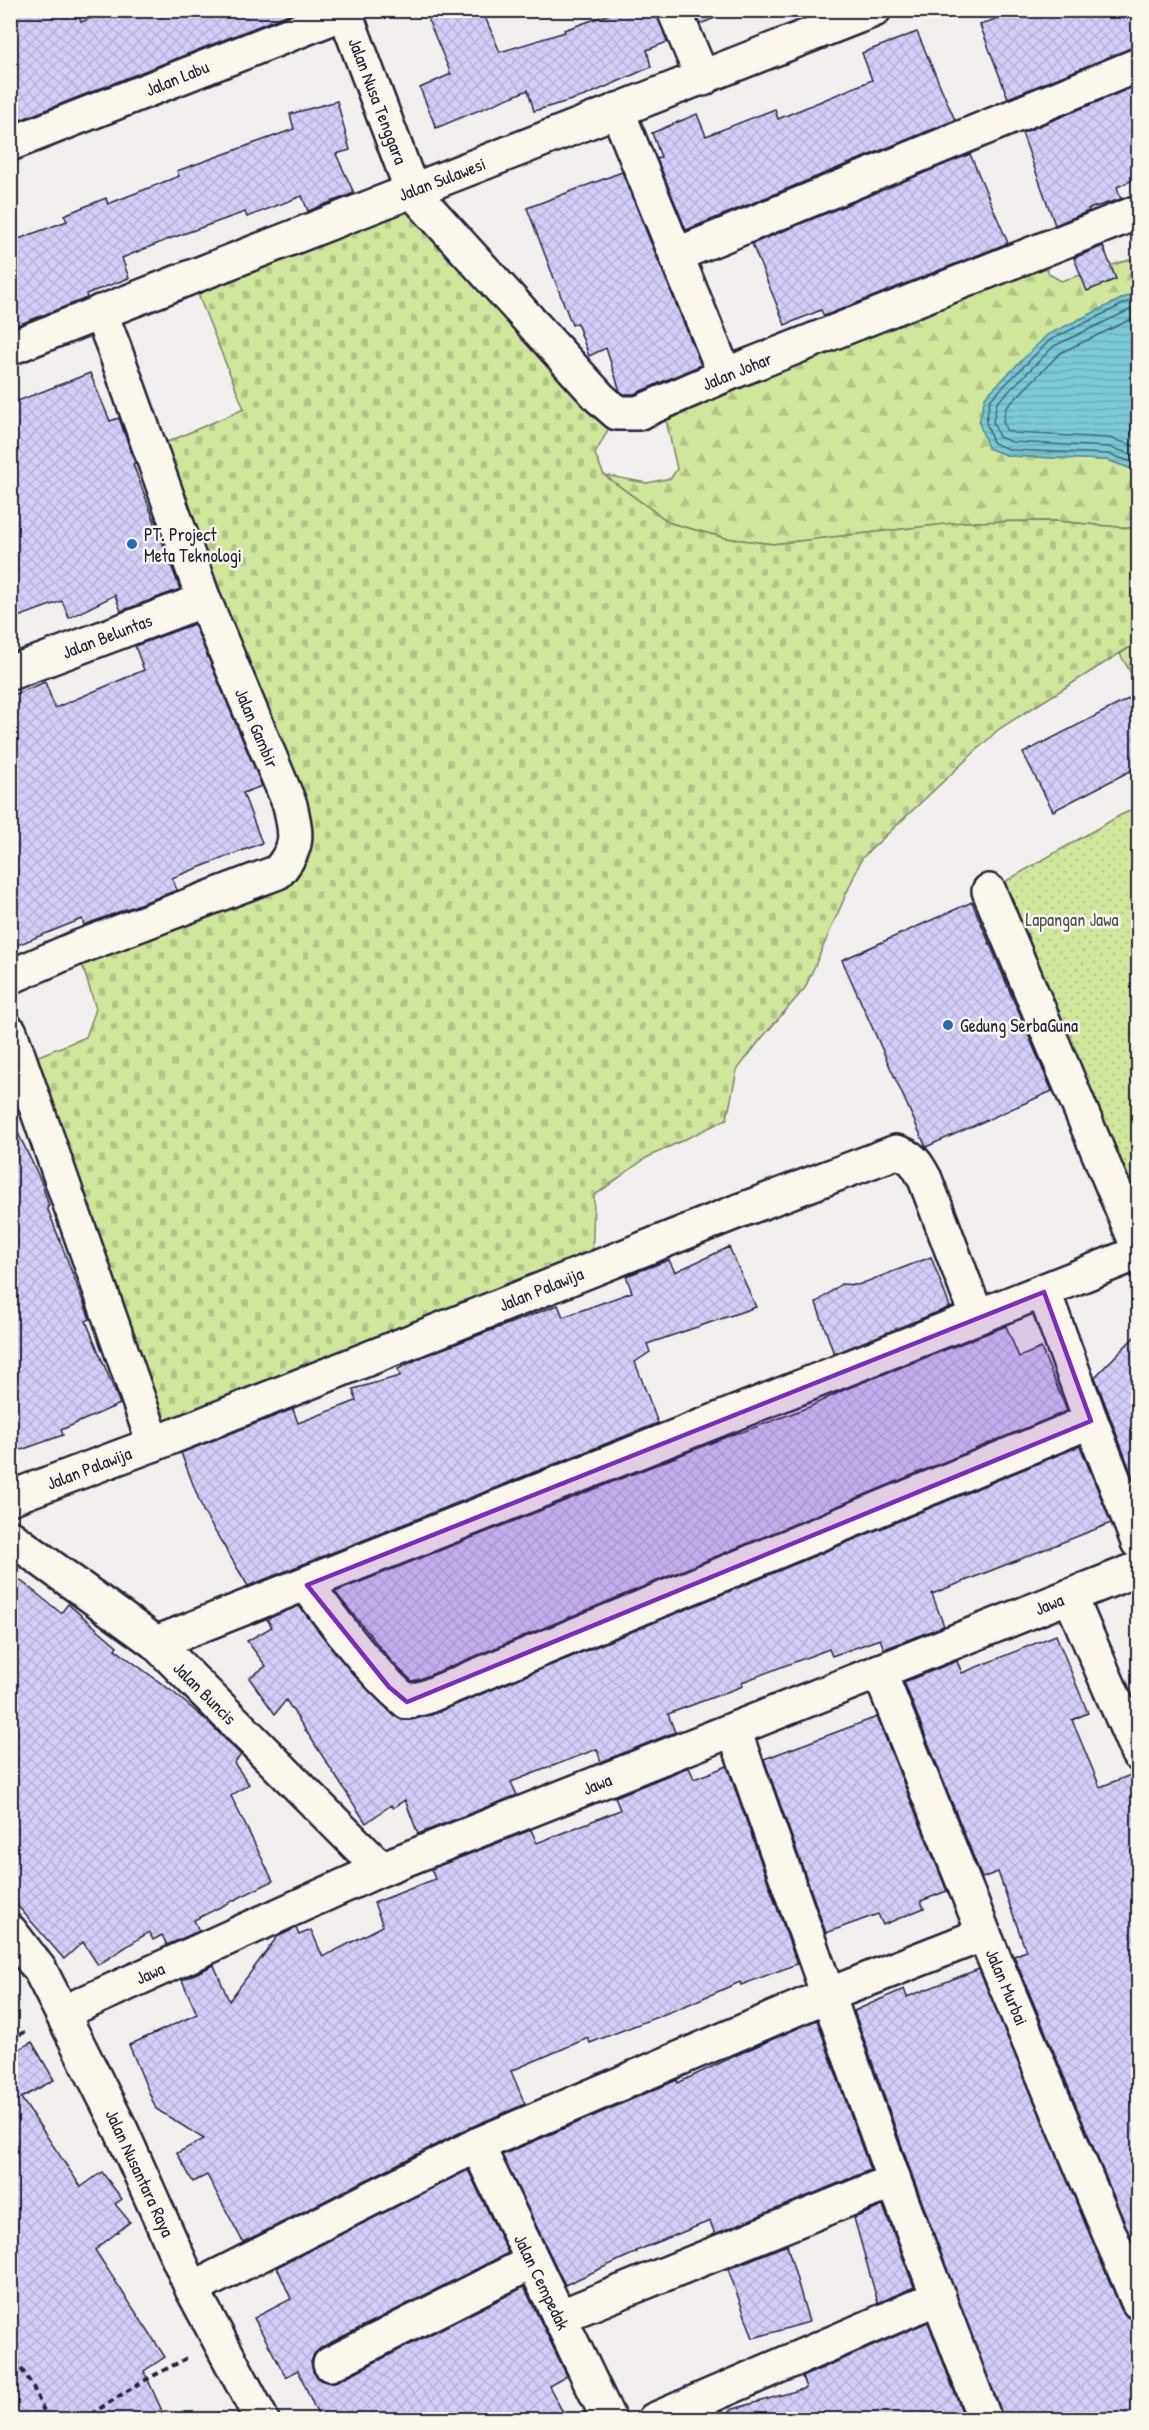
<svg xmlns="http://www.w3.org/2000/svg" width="1149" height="2430" font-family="'Patrick Hand',sans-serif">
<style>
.forest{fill:url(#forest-firs);stroke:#78846b;stroke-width:1.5}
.cemetery{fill:url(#cemetery-stones);stroke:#78846b;stroke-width:1.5}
.park{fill:url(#park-dots);stroke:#78846b;stroke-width:1.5}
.water{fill:url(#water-rules);stroke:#578797;stroke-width:1.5}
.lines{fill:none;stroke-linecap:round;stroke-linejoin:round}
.shore{stroke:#456678;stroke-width:1.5}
.building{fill:url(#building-cross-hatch);stroke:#22223b;stroke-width:1.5}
.minor-casing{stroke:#22223b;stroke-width:38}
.path{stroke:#22223b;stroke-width:4;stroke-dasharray:6 4.5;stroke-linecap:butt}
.minor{stroke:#fbf7ec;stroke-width:33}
.marked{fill:#7b2cbf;fill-opacity:0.2;stroke:#7b2cbf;stroke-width:4.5;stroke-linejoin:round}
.poi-dot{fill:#1f6fb2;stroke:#fbf7ec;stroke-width:2}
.labels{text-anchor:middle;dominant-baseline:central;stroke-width:5;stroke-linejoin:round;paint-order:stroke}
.street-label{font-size:18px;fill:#22223b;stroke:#fbf7ec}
.poi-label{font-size:18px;fill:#22223b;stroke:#fbf7ec;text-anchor:start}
.park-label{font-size:18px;fill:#4d5353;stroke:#fbf7ec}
</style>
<defs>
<pattern id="forest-firs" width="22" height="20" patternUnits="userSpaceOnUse" patternTransform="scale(1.5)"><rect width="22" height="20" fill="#cfe69b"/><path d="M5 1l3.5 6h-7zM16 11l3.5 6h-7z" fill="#b1c586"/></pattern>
<pattern id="cemetery-stones" width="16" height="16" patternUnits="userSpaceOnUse" patternTransform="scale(1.5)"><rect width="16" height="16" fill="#cfe69b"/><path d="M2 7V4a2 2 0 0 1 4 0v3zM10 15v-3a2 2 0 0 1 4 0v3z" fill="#b1c586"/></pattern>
<pattern id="park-dots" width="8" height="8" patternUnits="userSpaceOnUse" patternTransform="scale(1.5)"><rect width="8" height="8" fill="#cfe69b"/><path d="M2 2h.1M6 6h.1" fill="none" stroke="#b1c586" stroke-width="1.8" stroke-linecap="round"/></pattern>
<pattern id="water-rules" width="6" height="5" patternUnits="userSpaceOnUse" patternTransform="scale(1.5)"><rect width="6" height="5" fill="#7acbd4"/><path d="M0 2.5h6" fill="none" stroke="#69aeb7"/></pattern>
<pattern id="building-cross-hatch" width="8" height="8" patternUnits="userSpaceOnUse" patternTransform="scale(1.5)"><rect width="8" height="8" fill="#d4cff8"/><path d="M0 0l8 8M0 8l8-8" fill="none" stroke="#b6b1d6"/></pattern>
</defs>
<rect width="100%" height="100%" fill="#f3efee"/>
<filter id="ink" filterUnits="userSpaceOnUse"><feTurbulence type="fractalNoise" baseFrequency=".0167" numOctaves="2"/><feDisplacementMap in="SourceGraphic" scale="12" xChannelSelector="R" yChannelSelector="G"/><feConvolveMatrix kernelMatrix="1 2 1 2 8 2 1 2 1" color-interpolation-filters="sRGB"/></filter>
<g filter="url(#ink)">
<g class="forest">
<path d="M1041,251L1049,274L1061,281L1138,257V291L1047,335L988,448L1009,456L1107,460L1138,471V529L1056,521L963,522L773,544L725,538L670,523L604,475L647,483L671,478L677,469L662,402Z"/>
<path d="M1138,642V686L1120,654Z"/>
</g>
<path class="cemetery" d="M412,191L617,413L595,454L604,475L670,523L725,538L773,544L963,522L1056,521L1138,529V642L999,729L862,858L805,988L761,1039L737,1070L727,1119L646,1158L594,1196L592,1269L154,1444L21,1063L86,1037L96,1009L77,948L292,855L151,449L244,409L191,277Z"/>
<path class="park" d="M1138,807V1247L989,891L1119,816Z"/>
<path class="water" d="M1138,291V471L1107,460L1009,456L988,448L979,423L985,397L1047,335Z"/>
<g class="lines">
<g class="shore">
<path d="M1138,297L1050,340L990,400L986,422L993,443L1011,450L1108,454L1138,464"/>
<path d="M1138,306L1054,346L997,403L993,422L999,437L1012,442L1108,447L1138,456"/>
<path d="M1138,316L1060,353L1006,408L1003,421L1006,430L1014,433L1109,438L1138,447"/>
</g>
</g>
<g class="building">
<path d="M10,10H77L81,22L111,10H299L10,124Z"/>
<path d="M424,10H482L500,52L565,32L564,30L621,10H656L667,42L647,50L651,67L585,96L534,111L528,90L436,128L420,88L451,74Z"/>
<path d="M695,10H732V11L700,24Z"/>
<path d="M1018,10H1129L1138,33V47L1131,48L1008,98L980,25Z"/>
<path d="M917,32L955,120L686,230L657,159L661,157L652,133L697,114L706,136L775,109L778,119L872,80L862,53Z"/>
<path d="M1138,85V178L1117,187L1121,199L1088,209L1089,211L1055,225L1022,133Z"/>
<path d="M337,101L350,150L336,154L354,193L308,211L302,196L247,217L245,212L169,239L122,258L129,278L86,294L87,298L10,328V242L67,221L64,215L106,198L108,204L179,176L177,171L294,129L290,114Z"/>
<path d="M970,154L1008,243L824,316L821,310L785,325L752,244Z"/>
<path d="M622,172L701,365L634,394H624L620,391L606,348L589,356L577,323L572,325L527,208Z"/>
<path d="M1103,246L1116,279L1087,291L1074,258Z"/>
<path d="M90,373L110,421L119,418L135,463L133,464L180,589L121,611L115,595L69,618L62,601L10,620V404Z"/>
<path d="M194,624L262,786L243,793L262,843L172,878L177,890L84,925L82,919L10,948V696L45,682L55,708L144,670L135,646Z"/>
<path d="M1138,694V767L1053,811L1023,753Z"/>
<path d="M972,902L1052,1091L926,1147L842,960Z"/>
<path d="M10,1116L41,1181L49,1206L47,1207L90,1319L86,1321L120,1404L61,1430L63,1435L10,1454Z"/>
<path d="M729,1247L756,1307L647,1344L650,1352L635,1362L658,1423L248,1586L204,1513L181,1453L293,1409L298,1423L356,1401L353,1389L400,1376L398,1369L424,1356L558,1305L563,1317L632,1292L626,1276L669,1260L675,1272Z"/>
<path d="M931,1257L950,1307L834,1354L816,1303L841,1284L858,1285Z"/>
<path d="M1006,1326L1019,1357L1041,1348L1067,1411L420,1679L412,1681L393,1663L335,1592L739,1432L740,1433L809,1407L846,1389Z"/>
<path d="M1138,1333V1491L1095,1377Z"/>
<path d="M1080,1446L1111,1523L932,1594L944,1626L884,1649L880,1639L832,1656L829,1649L742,1682L743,1686L668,1714L675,1732L601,1762L597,1749L511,1782L517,1795L418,1834L405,1800L393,1808L391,1805L366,1823L286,1700L275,1714L249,1678L266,1666L247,1641L272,1627L267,1619L299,1606L352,1673L394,1716L402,1720H411L431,1715Z"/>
<path d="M10,1572L61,1613L68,1604L117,1646L115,1649L173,1692L207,1721L241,1755L234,1763L249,1784L231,1796L273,1881L194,1920L199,1931L167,1945L162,1935L153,1940L149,1932L98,1965L83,1942L64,1959L10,1897Z"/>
<path d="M1056,1635L1088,1713L1072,1720L1100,1787L1138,1772V2255L1014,1956L1026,1951L998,1872L982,1878L904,1682L957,1661L962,1673Z"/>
<path d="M877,1717L947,1891L921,1901L924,1908L883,1925L878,1914L826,1933L764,1759Z"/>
<path d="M727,1766L797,1964L741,1985L740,1982L680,2008L590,2043L588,2038L511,2071L525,2104L469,2128L243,2242L207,2175L193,2182L177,2153L204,2139L156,2109L129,2045L197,2014L182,1980L214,1965L229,2001L277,1937L296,1928L299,1935L311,1930L323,1957L383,1926L374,1903L435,1879L431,1869L531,1830L537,1843L620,1810L615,1797L689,1767L694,1779Z"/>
<path d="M979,1969L1121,2309L1127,2317L1138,2320V2409L1112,2420H1003L912,2175L854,2011L904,1989L907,1997Z"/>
<path d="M817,2020L870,2170L715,2234L710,2221L636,2251L637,2252L565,2285L502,2155L677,2080L678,2083L741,2053Z"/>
<path d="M32,2042L54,2080L21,2098L81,2187L102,2172L122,2199L115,2204L130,2222L95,2250L165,2357L144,2371L166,2420H10V2054Z"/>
<path d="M468,2170L508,2253L322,2347L314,2354L311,2362L313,2372L320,2380L330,2383L338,2381L524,2287L567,2376L549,2386L567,2420H320L298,2370L286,2377L254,2318L291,2299L277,2267Z"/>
<path d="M883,2206L914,2287L878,2303L854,2218Z"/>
<path d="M787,2245L809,2322L753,2338L728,2269Z"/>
<path d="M928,2322L965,2420H732L730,2410L806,2388L802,2377Z"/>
</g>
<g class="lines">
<defs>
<g id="minor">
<path d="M344,10L412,191L600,398L617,413H638L725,375L1138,212"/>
<path d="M674,10L703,79"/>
<path d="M617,110L725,375"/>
<path d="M10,144L344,13"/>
<path d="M676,255L1138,65"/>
<path d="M10,348L874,10"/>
<path d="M10,673L204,600"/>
<path d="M989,891L1138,1247"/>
<path d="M10,977L77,948L278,872C299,847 297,836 290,805L204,600L113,345L100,312"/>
<path d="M10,1032L154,1444"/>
<path d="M1044,1292L1091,1421"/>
<path d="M10,1498L154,1444L736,1212L896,1152C913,1156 917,1164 925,1179L977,1317"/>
<path d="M10,1537L156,1643L381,1869"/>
<path d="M307,1585C337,1626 368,1669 407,1702L426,1697L1091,1421L1138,1542"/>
<path d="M1070,1596L1138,1754"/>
<path d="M156,1643L1138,1253"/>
<path d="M879,1671L984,1934L1138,2302"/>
<path d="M734,1730L894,2181L985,2420"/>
<path d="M10,1931L40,1970L62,2013L121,2130L192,2289L262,2420"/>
<path d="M62,2013L381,1869L1138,1569"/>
<path d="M477,2145L609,2420"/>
<path d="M192,2289L477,2145L828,1995L984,1934"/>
<path d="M559,2317L894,2181"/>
<path d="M330,2364L532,2262"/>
<path d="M654,2420L939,2297"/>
</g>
</defs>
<use href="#minor" class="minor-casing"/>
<g class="path">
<path d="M10,2039L29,2030"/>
<path d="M10,2351L33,2387L48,2420"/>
<path d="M82,2420L138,2384L187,2358"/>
</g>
<use href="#minor" class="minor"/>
</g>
</g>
<path class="marked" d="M1044,1292L1091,1421L407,1702L389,1687L307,1585Z"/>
<g class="poi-dot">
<circle cx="132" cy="544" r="6"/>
<circle cx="948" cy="1025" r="6"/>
</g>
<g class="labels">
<g class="street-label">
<text transform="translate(177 78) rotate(-22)">Jalan Labu</text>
<text transform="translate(378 101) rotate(69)">Jalan Nusa Tenggara</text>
<text transform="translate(442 179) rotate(-21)">Jalan Sulawesi</text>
<text transform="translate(737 371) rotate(-22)">Jalan Johar</text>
<text transform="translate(107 636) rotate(-21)">Jalan Beluntas</text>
<text transform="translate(257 728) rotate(67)">Jalan Gambir</text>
<text transform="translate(541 1289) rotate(-22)">Jalan Palawija</text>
<text transform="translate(89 1468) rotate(-21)">Jalan Palawija</text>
<text transform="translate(1049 1604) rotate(-22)">Jawa</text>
<text transform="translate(205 1693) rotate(45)">Jalan Buncis</text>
<text transform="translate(597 1784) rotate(-22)">Jawa</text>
<text transform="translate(150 1973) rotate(-24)">Jawa</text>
<text transform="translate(1007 1987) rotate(67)">Jalan Murbai</text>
<text transform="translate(140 2173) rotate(65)">Jalan Nusantara Raya</text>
<text transform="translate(542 2282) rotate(64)">Jalan Cempedak</text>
</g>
<g class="poi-label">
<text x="144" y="534">PT. Project<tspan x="144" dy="21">Meta Teknologi</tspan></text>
<text x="960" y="1025">Gedung SerbaGuna</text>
</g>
<g class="park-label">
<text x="1072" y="919">Lapangan Jawa</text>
</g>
</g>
<rect width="1149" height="2430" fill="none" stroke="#fbf7ec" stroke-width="36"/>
<rect x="18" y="18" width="1113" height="2394" fill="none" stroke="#22223b" stroke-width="2" filter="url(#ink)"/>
</svg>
